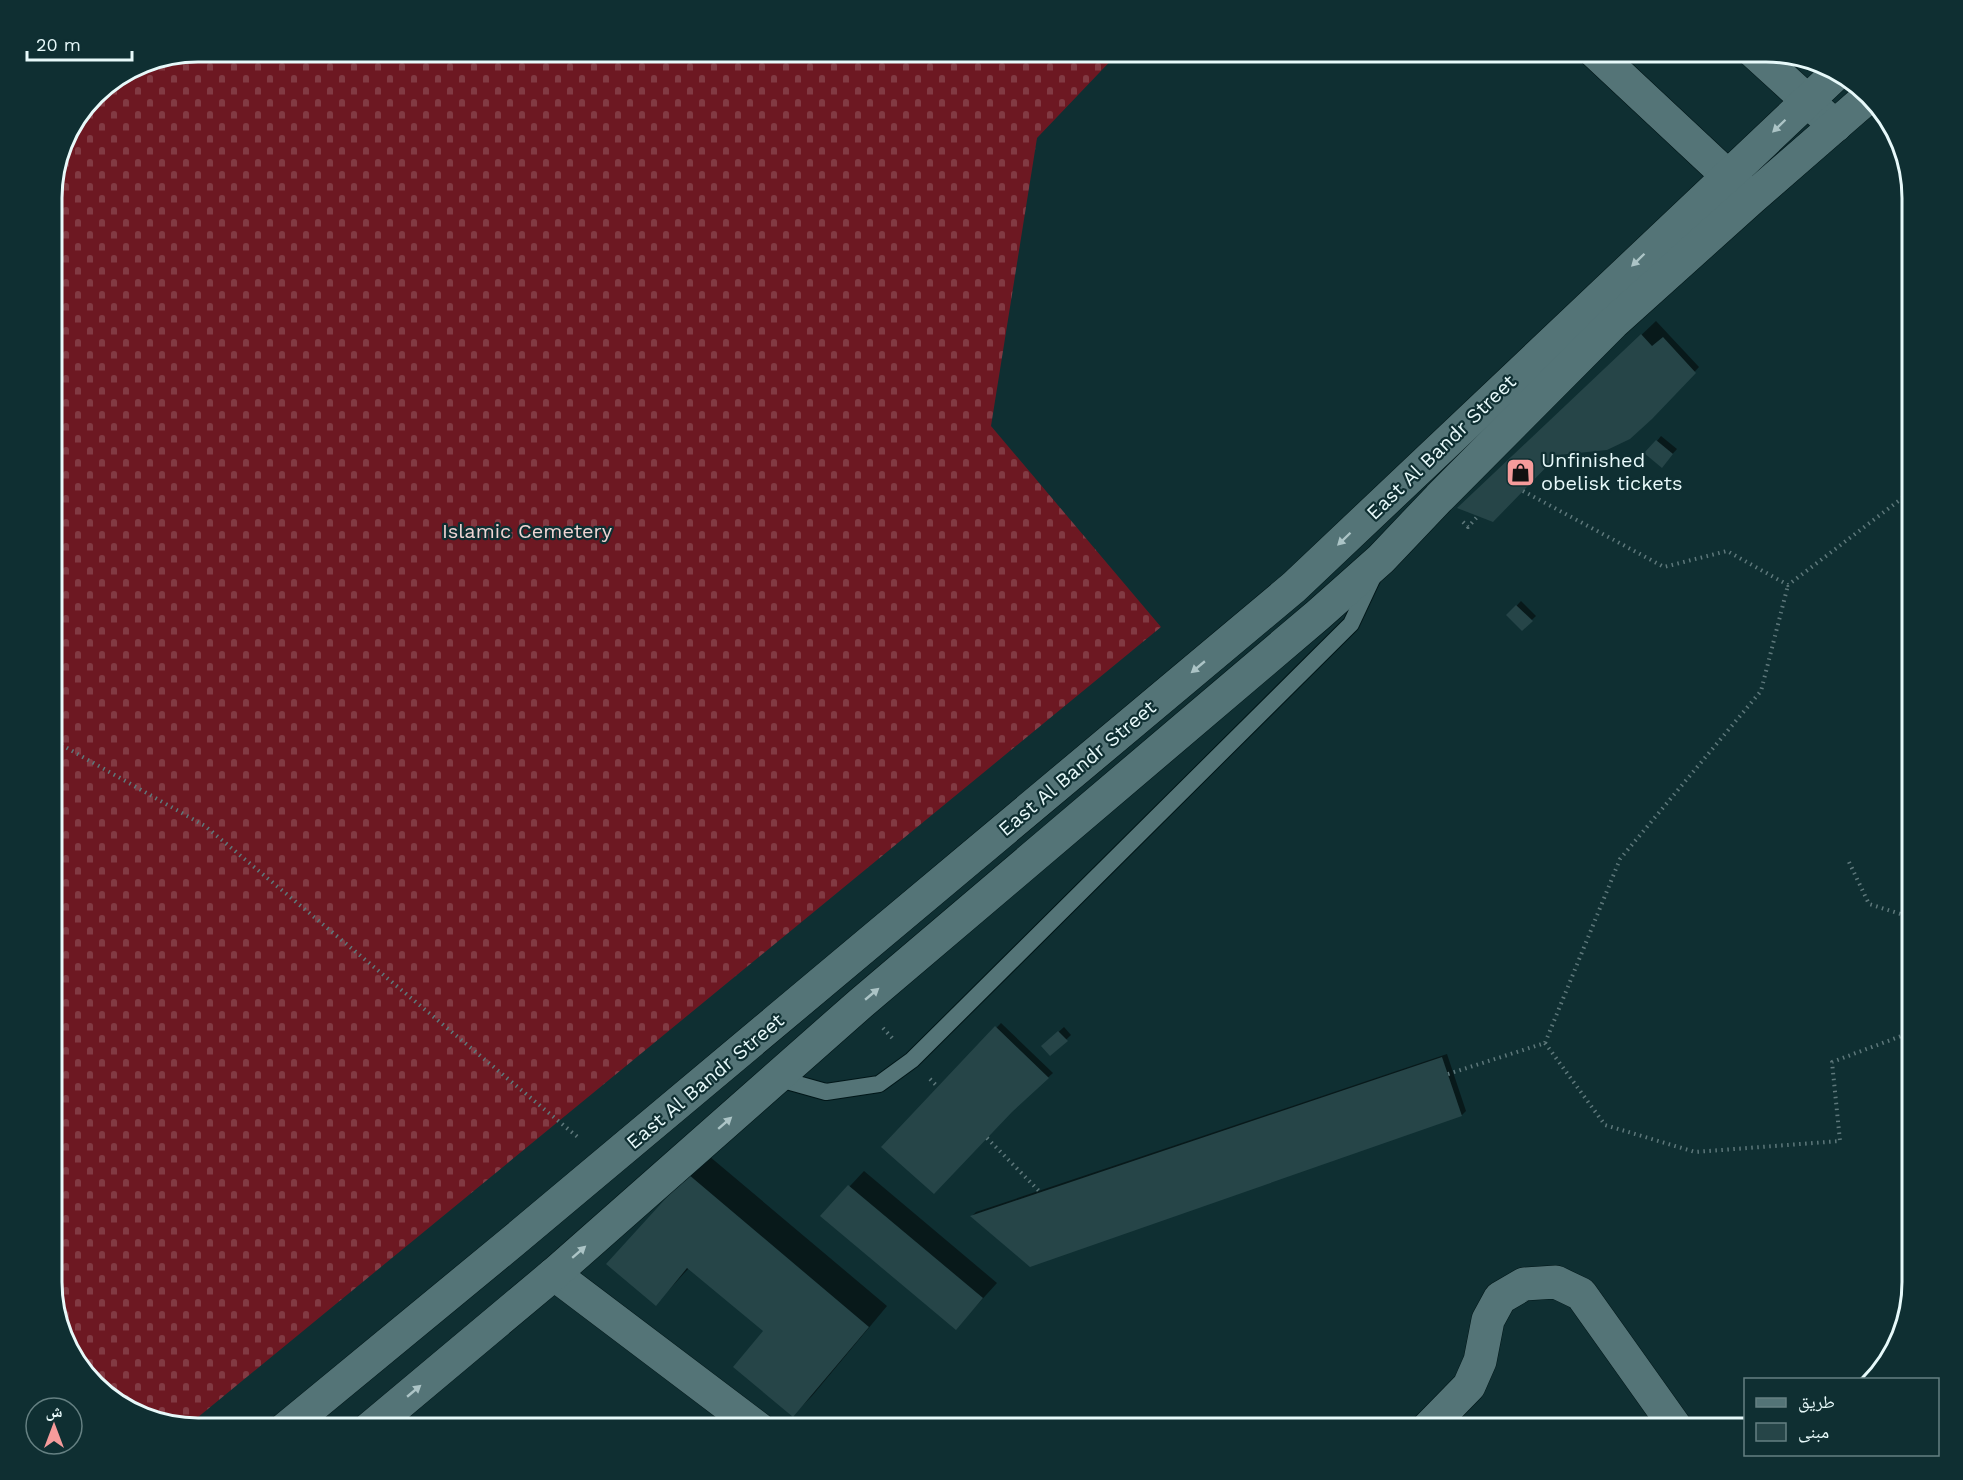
<svg xmlns="http://www.w3.org/2000/svg" width="1963" height="1480" font-family="'Work Sans','Noto Naskh Arabic',sans-serif">
<style>
.cemetery{fill:url(#cemetery-stones)}
.shadow{fill:#0007}
.building{fill:#264548}
.lines{fill:none;stroke-linecap:round;stroke-linejoin:round}
.lane-casing{stroke:#011618;stroke-width:18}
.street-casing{stroke:#011618;stroke-width:34}
.secondary-casing{stroke:#011618;stroke-width:34}
.path{stroke:#5e787b;stroke-width:4;stroke-dasharray:1.5 4.5;stroke-linecap:butt}
.lane{stroke:#547477;stroke-width:16}
.street{stroke:#547477;stroke-width:33}
.secondary{stroke:#547477;stroke-width:33}
.oneway{fill:#acc4c6}
.labels{text-anchor:middle;dominant-baseline:central;stroke-width:4.5;stroke-linejoin:round;paint-order:stroke}
.street-label{font-size:20px;fill:#e7f9fa;stroke:#0f2f32}
.poi-label{font-size:20px;fill:#e7f9fa;stroke:#0f2f32;text-anchor:start}
.park-label{font-size:20px;fill:#f0d5d4;stroke:#0f2f32}
.rim{fill:none;stroke:#e7f9fa;stroke-width:3}
</style>
<defs>
<pattern id="cemetery-stones" width="16" height="16" patternUnits="userSpaceOnUse" patternTransform="scale(1.5)"><rect width="16" height="16" fill="#6d1822"/><path d="M2 7V4a2 2 0 0 1 4 0v3zM10 15v-3a2 2 0 0 1 4 0v3z" fill="#823a43"/></pattern>
</defs>
<rect width="100%" height="100%" fill="#0f2f32"/>
<path class="cemetery" d="M197,51H1120L1037,138L991,426L1161,627L186,1427L150,1421L108,1399L66,1348L51,1292V187L66,132L101,88L142,62Z"/>
<g class="shadow">
<path d="M1656,321L1699,367L1665,403L1474,494Z"/>
<path d="M1661,436L1677,449L1666,461L1657,441Z"/>
<path d="M1521,601L1536,616L1522,629L1508,615Z"/>
<path d="M1001,1023L1053,1073L1013,1109L883,1147Z"/>
<path d="M1064,1027L1071,1035L1051,1054L1043,1046Z"/>
<path d="M1447,1054L1466,1111L1462,1115L972,1216L976,1212Z"/>
<path d="M709,1156L887,1306L812,1396L793,1415L765,1331L689,1268L656,1304L608,1264Z"/>
<path d="M864,1171L997,1283L956,1328L822,1216Z"/>
</g>
<g class="building">
<path d="M1641,334L1652,346L1663,337L1696,373L1652,419L1630,439L1607,450L1558,455L1493,522L1457,508Z"/>
<path d="M1656,440L1673,454L1662,468L1644,453Z"/>
<path d="M1516,605L1533,621L1522,631L1506,615Z"/>
<path d="M995,1026L1049,1078L1012,1112L934,1194L881,1147Z"/>
<path d="M1058,1031L1068,1041L1050,1056L1041,1046Z"/>
<path d="M1442,1057L1462,1116L1030,1267L970,1216Z"/>
<path d="M688,1174L869,1327L793,1417L733,1367L763,1331L687,1268L656,1306L606,1264Z"/>
<path d="M848,1185L983,1298L956,1330L820,1216Z"/>
</g>
<g class="lines">
<defs>
<path id="lane" d="M776,1078L826,1092L879,1084L912,1060L1351,624L1373,577"/>
<g id="street">
<path d="M1594,51L1748,195"/>
<path d="M1753,51L1835,126"/>
<path d="M554,1274L759,1429"/>
<path d="M1427,1429L1469,1386L1480,1361L1488,1320L1500,1298L1524,1284L1556,1282L1581,1294L1677,1429"/>
</g>
<g id="secondary">
<path d="M285,1429L512,1242L1294,587L1838,72"/>
<path d="M369,1429L554,1274L860,1004L1318,615L1381,559L1439,498L1613,323L1752,198L1868,97"/>
</g>
</defs>
<use href="#lane" class="lane-casing"/>
<use href="#street" class="street-casing"/>
<use href="#secondary" class="secondary-casing"/>
<g class="path">
<path d="M1523,491L1664,567L1727,551L1788,585L1905,496L1912,498"/>
<path d="M1463,522L1468,527L1478,516"/>
<path d="M51,739L205,826L580,1139"/>
<path d="M1849,862L1869,904L1907,916L1912,914"/>
<path d="M883,1028L894,1040"/>
<path d="M1545,1043L1605,1125L1695,1152L1840,1141L1832,1062L1912,1032"/>
<path d="M1448,1074L1545,1043L1620,859L1761,691L1788,585"/>
<path d="M930,1079L938,1087"/>
<path d="M987,1138L1041,1193"/>
</g>
<use href="#lane" class="lane"/>
<use href="#street" class="street"/>
<use href="#secondary" class="secondary"/>
</g>
<defs><path id="oneway-solid" d="M-6-.8H1V-3.2L6.5 0L1 3.2V.8H-6Z" transform="scale(1.5)"/></defs>
<g class="oneway">
<use href="#oneway-solid" transform="translate(1779 126) rotate(136)"/>
<use href="#oneway-solid" transform="translate(1638 260) rotate(136)"/>
<use href="#oneway-solid" transform="translate(1344 539) rotate(136)"/>
<use href="#oneway-solid" transform="translate(1198 667) rotate(140)"/>
<use href="#oneway-solid" transform="translate(872 994) rotate(-40)"/>
<use href="#oneway-solid" transform="translate(725 1123) rotate(-41)"/>
<use href="#oneway-solid" transform="translate(579 1252) rotate(-41)"/>
<use href="#oneway-solid" transform="translate(414 1391) rotate(-40)"/>
</g>
<defs>
<symbol id="shop-square" viewBox="-11 -11 22 22"><rect x="-9" y="-9" width="18" height="18" rx="4" fill="#f59b9b" stroke="#0f2f32"/><path d="M-5-2.5h2.3a2.7 3.5 0 0 1 5.4 0H5L5.5 6h-11ZM-1.5-2.5h3a1.5 2.3 0 0 0-3 0Z" fill="#111"/></symbol>
</defs>
<g fill-rule="evenodd">
<use href="#shop-square" x="1504" y="456" width="33" height="33"/>
</g>
<g class="labels">
<g class="street-label">
<text transform="translate(1441 447) rotate(-44)">East Al Bandr Street</text>
<text transform="translate(1077 768) rotate(-40)">East Al Bandr Street</text>
<text transform="translate(705 1081) rotate(-40)">East Al Bandr Street</text>
</g>
<g class="poi-label">
<text x="1541" y="460">Unfinished<tspan x="1541" dy="23">obelisk tickets</tspan></text>
</g>
<g class="park-label">
<text x="527" y="531">Islamic Cemetery</text>
</g>
</g>
<path d="M0 0H1963V1480H0ZM198 62H1766A136 136 0 0 1 1902 198V1282A136 136 0 0 1 1766 1418H198A136 136 0 0 1 62 1282V198A136 136 0 0 1 198 62Z" fill="#0f2f32" fill-rule="evenodd"/>
<path class="rim" d="M198 62H1766A136 136 0 0 1 1902 198V1282A136 136 0 0 1 1766 1418H198A136 136 0 0 1 62 1282V198A136 136 0 0 1 198 62Z"/>
<rect x="1744" y="1378" width="195" height="78" fill="#0f2f32" stroke="#658082" stroke-width="1.5"/>
<rect x="1756" y="1398" width="30" height="9" fill="#547477" stroke="#658082" stroke-width="1.5"/>
<text x="1798" y="1408" font-size="18" fill="#e7f9fa">طريق</text>
<rect x="1756" y="1423" width="30" height="18" fill="#264548" stroke="#658082" stroke-width="1.5"/>
<text x="1798" y="1438" font-size="18" fill="#e7f9fa">مبنى</text>
<g transform="translate(54 1426)"><circle r="28" fill="#0f2f32" stroke="#658082" stroke-width="1.5"/>
<path d="M0-4.5L10 22L0 15L-10 22Z" fill="#f59b9b"/>
<text y="-9" font-size="16" font-weight="bold" text-anchor="middle" fill="#e7f9fa">ش</text>
</g>
<path d="M27 51v9h105v-9" fill="none" stroke="#e7f9fa" stroke-width="3"/>
<text x="36" y="51" font-size="18" fill="#e7f9fa" stroke="#0f2f32" stroke-width="4.5" paint-order="stroke">20 m</text>
</svg>
